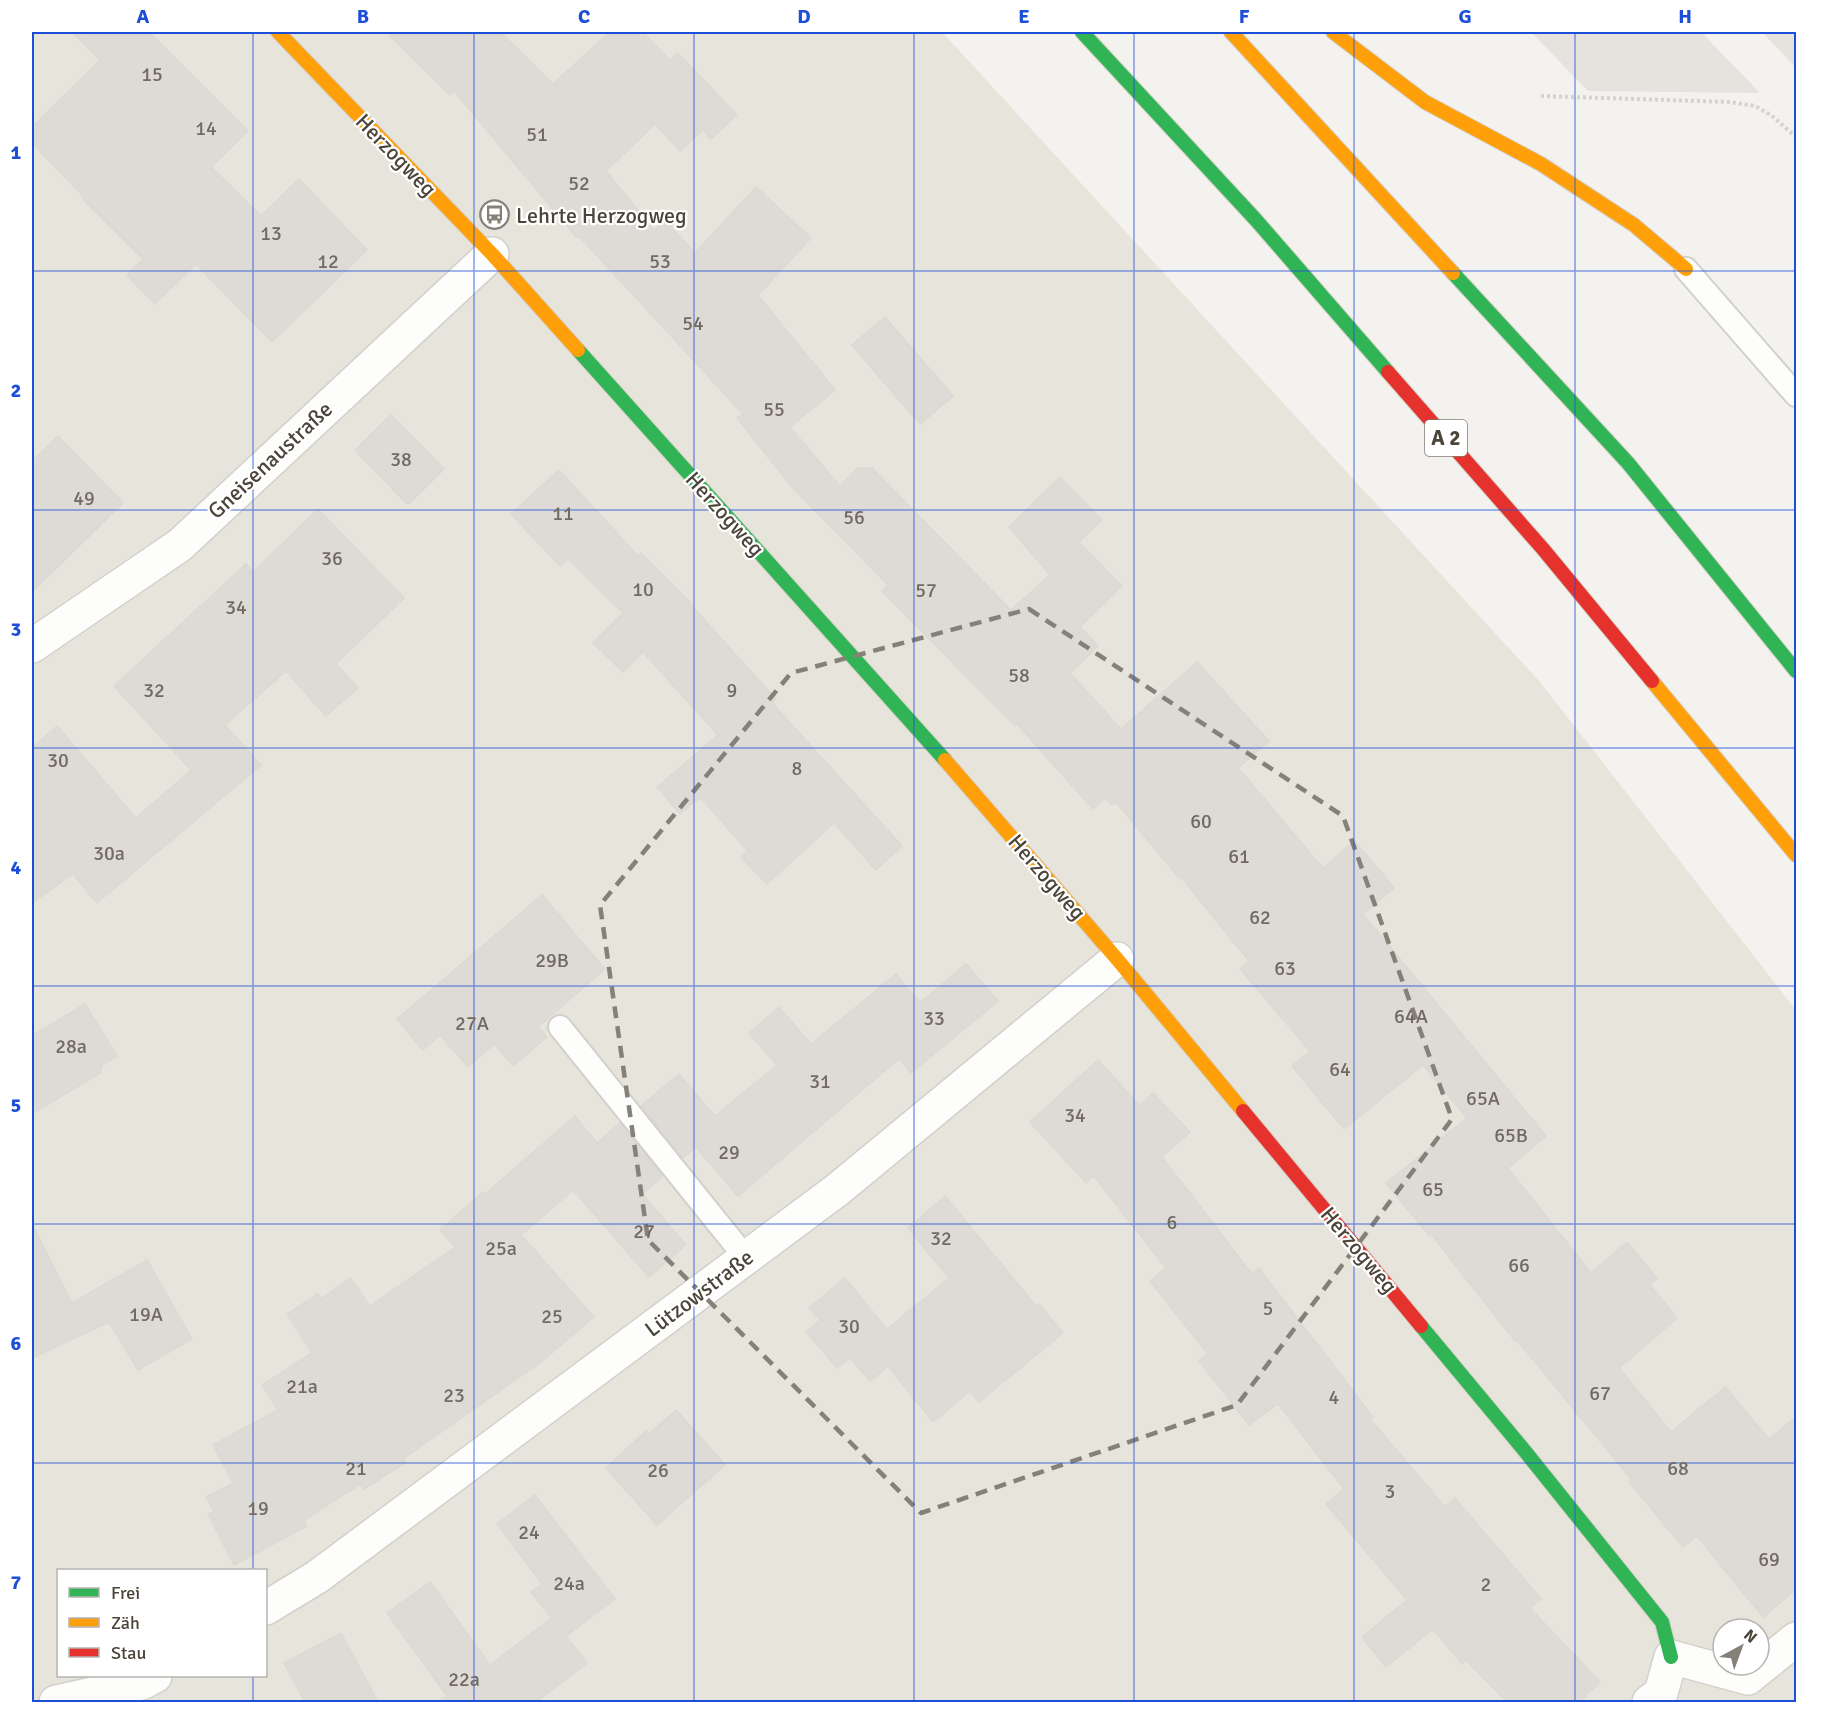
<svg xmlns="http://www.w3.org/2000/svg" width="1828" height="1734" font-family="Signika,sans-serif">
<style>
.residential{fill:#e7e4dc;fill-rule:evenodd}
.parking{fill:#e6e3df}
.building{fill:#dedbd6;stroke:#dcd9d4;stroke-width:1.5}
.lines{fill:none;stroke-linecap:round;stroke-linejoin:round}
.lane-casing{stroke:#d2d0cb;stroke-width:26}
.street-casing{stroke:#d2d0cb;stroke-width:36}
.fast-casing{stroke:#d3cfc5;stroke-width:16}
.slow-casing{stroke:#d3cfc5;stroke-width:16}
.jam-casing{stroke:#d3cfc5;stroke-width:16}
.path{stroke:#d3d2cc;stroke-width:4;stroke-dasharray:3 3;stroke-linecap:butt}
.lane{stroke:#fdfdfc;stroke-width:22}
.street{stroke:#fdfdfc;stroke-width:33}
.fast{stroke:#30b455;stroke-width:14}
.slow{stroke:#ff9f0a;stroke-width:14}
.jam{stroke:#e5322d;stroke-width:14}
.marked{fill:none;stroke:#868178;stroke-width:4.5;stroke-dasharray:12 8;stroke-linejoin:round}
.grid{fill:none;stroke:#1d4ed8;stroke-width:1.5;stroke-opacity:0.55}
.labels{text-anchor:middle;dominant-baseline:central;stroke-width:4.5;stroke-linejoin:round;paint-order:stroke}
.number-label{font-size:20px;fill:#706a61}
.shield{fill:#fff;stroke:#817c74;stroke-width:1.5}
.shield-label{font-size:21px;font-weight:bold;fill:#4b4439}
.street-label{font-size:22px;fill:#4b4439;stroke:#fff}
.poi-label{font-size:22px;fill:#4b4439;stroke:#fff;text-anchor:start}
.neatline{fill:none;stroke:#1d4ed8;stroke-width:2}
.grid-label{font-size:20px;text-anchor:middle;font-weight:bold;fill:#1d4ed8}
</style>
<rect width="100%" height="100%" fill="#f4f2ee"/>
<path class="residential" d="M32,32H942L1540,682L1796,1010V1702H32ZM58,1570H266V1676H58ZM1723,1629H1759V1665H1723Z"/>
<g class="parking">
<path d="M1531,32H1701L1760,93L1588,91Z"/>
<path d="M1762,32H1796V68Z"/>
</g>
<g class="building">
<path d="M72,32H149L248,131L211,167L261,216L299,179L367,250L272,342L196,264L155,304L127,275L143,259L84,200L81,194L32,143V127L100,60Z"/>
<path d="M386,32H500L553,84L610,32H642L670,60L678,53L737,115L711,139L703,130L680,151L655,124L606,171L654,230L665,220L695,253L756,187L811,238L758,295L835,390L790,427L840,486L858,468H872L1011,610L1050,575L1009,527L1060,477L1102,520L1079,542L1122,586L1080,627L1098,646L1070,673L1121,729L1197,662L1269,741L1238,768L1323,868L1355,841L1394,888L1363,914L1546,1136L1508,1168L1591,1273L1627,1242L1657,1278L1650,1285L1677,1318L1619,1368L1671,1432L1725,1387L1769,1439L1797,1416V1589L1763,1617L1697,1536L1683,1547L1629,1482L1632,1480L1517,1340L1515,1341L1431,1234L1429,1235L1386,1183L1467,1118L1423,1065L1344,1129L1292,1066L1310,1051L1240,969L1249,961L1181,877L1179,878L1116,802L1112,805L1105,798L1093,809L1017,724L1015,726L882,591L888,585L790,485L737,418L743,414L579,236L577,238L454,91L450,95Z"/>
<path d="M885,317L953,396L920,424L852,345Z"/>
<path d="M391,415L444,469L408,505L355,450Z"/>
<path d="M58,436L123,503L32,592V462Z"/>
<path d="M559,470L638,556L641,553L691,603L690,604L776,699L772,703L902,846L876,870L834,823L767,884L741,857L748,851L700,797L680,814L657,787L718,735L643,652L623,672L593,643L623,613L568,559L560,566L511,514Z"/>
<path d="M318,509L404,598L336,664L358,688L326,716L286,671L225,725L261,765L97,903L73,874L32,903V748L57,726L136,818L191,770L114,686L246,564L253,572Z"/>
<path d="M542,895L605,969L538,1027L547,1037L513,1066L494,1044L468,1067L440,1035L423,1050L397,1019Z"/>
<path d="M966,964L998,1001L911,1073L899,1059L738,1196L696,1147L683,1158L641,1106L679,1074L715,1116L777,1065L749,1033L779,1007L811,1044L896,974L920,1003Z"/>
<path d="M85,1004L117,1056L102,1065L100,1073L32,1114V1036Z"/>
<path d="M1098,1060L1140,1106L1153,1093L1190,1132L1162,1157L1252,1274L1259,1268L1373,1417L1370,1419L1445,1507L1455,1498L1541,1599L1530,1608L1600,1682L1579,1702H1507L1466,1660L1462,1664L1433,1629L1386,1667L1362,1637L1407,1600L1326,1504L1344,1489L1278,1404L1249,1425L1199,1361L1208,1354L1150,1281L1166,1268L1093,1175L1086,1183L1030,1122Z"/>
<path d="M575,1116L597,1143L620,1123L663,1176L642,1194L686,1245L649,1277L573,1190L521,1235L594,1317L545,1359L403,1459L406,1462L364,1489L360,1484L304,1520L307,1526L234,1565L208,1514L214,1511L206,1497L233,1483L213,1445L278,1410L262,1385L312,1353L287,1314L318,1294L321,1299L350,1278L370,1306L455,1247L440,1230L483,1192L485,1194Z"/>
<path d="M945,1196L1036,1306L1039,1304L1063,1333L979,1402L970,1391L933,1422L888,1366L870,1381L850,1358L837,1368L806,1332L820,1320L809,1308L845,1278L887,1329L949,1278L908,1228Z"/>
<path d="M32,1224L72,1303L147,1260L192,1339L138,1370L109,1322L32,1358Z"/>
<path d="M676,1410L725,1465L657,1525L606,1468L646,1431L649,1434Z"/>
<path d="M535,1495L615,1599L566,1636L587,1663L536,1702H439L447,1696L387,1613L430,1582L490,1665L551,1618L531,1592L542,1584L497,1524Z"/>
<path d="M341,1633L378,1702H305L284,1663Z"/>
</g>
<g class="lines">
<defs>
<g id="lane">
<path d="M1686,269L1796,395"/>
<path d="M560,1027L746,1258"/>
</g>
<g id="street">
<path d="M32,646L180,545L492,254"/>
<path d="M266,1608L317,1577L837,1190L1117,959"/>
<path d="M56,1702L142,1683L155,1676"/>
<path d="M1649,1702L1661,1693L1671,1657L1748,1678L1796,1639"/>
</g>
<g id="fast">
<path d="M1082,32L1256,220L1388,372"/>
<path d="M1453,273L1628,463L1796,671"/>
<path d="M578,350L945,760"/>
<path d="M1421,1326L1524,1450L1662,1622L1671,1657"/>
</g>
<g id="slow">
<path d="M278,32L492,254L578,350"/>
<path d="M1231,32L1453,273"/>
<path d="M1333,32L1425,102L1541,164L1634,225L1686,269"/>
<path d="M1652,681L1796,855"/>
<path d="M945,760L1117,959L1243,1111"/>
</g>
<g id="jam">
<path d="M1388,372L1543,549L1652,681"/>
<path d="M1243,1111L1421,1326"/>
</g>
</defs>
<use href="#lane" class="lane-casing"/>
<use href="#street" class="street-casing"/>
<use href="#fast" class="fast-casing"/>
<use href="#slow" class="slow-casing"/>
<use href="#jam" class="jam-casing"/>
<path class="path" d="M1541,96L1730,102L1755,106L1771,115L1796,137"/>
<use href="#lane" class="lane"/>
<use href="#street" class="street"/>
<use href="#fast" class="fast"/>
<use href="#slow" class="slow"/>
<use href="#jam" class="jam"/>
</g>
<path class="marked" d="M1029,609L1343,816L1452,1119L1237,1405L921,1513L648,1240L600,905L791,673Z"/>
<path class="grid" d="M253,32V1570M474,32V1702M694,32V1702M914,32V1702M1134,32V1702M1354,32V1702M1575,32V1702M32,271H1796M32,510H1796M32,748H1796M32,986H1796M32,1224H1796M32,1463H1796M253,1676V1702"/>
<defs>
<symbol id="bus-ring" viewBox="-11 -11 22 22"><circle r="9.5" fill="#fff" stroke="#868178" stroke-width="1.5"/><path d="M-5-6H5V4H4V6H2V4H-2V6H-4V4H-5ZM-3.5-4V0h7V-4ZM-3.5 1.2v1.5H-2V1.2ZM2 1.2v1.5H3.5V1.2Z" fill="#868178"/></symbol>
</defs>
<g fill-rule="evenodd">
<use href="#bus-ring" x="478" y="198" width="33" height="33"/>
</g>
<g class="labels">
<g class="number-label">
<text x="152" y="74">15</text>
<text x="206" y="128">14</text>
<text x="537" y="134">51</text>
<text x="579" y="183">52</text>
<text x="271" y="233">13</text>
<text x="328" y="261">12</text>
<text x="660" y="261">53</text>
<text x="693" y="323">54</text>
<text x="774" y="409">55</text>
<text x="401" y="459">38</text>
<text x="84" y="498">49</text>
<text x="563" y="513">11</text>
<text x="854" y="517">56</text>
<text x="332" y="558">36</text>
<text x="643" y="589">10</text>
<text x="926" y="590">57</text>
<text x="236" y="607">34</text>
<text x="1019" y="675">58</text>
<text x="154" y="690">32</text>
<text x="732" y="690">9</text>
<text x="58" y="760">30</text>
<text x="797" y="768">8</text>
<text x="1201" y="821">60</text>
<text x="109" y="853">30a</text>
<text x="1239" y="856">61</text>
<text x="1260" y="917">62</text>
<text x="552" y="960">29B</text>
<text x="1285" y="968">63</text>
<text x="1411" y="1016">64A</text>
<text x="934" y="1018">33</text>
<text x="472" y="1023">27A</text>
<text x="71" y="1046">28a</text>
<text x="1340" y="1069">64</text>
<text x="820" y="1081">31</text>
<text x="1483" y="1098">65A</text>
<text x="1075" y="1115">34</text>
<text x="1511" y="1135">65B</text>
<text x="729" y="1152">29</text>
<text x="1433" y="1189">65</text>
<text x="1172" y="1222">6</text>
<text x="644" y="1231">27</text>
<text x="941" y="1238">32</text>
<text x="501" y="1248">25a</text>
<text x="1519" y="1265">66</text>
<text x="1268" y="1308">5</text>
<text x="146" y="1314">19A</text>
<text x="552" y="1316">25</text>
<text x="849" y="1326">30</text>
<text x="302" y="1386">21a</text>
<text x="1600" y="1393">67</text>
<text x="454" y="1395">23</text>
<text x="1334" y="1397">4</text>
<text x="356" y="1468">21</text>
<text x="1678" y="1468">68</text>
<text x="658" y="1470">26</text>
<text x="1390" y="1491">3</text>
<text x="258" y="1508">19</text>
<text x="529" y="1532">24</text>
<text x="1769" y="1559">69</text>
<text x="569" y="1583">24a</text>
<text x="1486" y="1584">2</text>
<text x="464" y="1679">22a</text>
</g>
<rect class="shield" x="1425" y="420" width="42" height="36" rx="4.5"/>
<g class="shield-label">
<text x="1446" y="438">A 2</text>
</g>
<g class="street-label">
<text transform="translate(396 155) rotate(46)">Herzogweg</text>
<text transform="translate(270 460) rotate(-43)">Gneisenaustraße</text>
<text transform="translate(725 514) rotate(48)">Herzogweg</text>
<text transform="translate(1047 877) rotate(49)">Herzogweg</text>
<text transform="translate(1359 1250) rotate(50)">Herzogweg</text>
<text transform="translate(699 1293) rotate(-37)">Lützowstraße</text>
</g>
<g class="poi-label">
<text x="516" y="215">Lehrte Herzogweg</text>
</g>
</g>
<rect width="1828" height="1734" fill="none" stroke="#ffffff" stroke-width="66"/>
<rect x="57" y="1569" width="210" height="108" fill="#ffffff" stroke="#b7b4b0" stroke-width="1.5"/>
<rect x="69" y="1588" width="30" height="9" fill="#30b455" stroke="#b7b4b0" stroke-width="1.5"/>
<text x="111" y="1599" font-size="18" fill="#4b4439">Frei</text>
<rect x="69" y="1618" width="30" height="9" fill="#ff9f0a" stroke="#b7b4b0" stroke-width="1.5"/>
<text x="111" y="1629" font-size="18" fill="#4b4439">Zäh</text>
<rect x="69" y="1648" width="30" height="9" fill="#e5322d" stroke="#b7b4b0" stroke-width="1.5"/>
<text x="111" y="1659" font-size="18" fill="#4b4439">Stau</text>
<g transform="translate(1741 1647) rotate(41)"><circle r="28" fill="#ffffff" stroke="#b7b4b0" stroke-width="1.5"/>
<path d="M0-4.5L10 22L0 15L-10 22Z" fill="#868178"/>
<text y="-9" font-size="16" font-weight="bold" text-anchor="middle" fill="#4b4439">N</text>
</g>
<rect x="33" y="33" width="1762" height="1668" class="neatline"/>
<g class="grid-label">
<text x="143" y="23">A</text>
<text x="363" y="23">B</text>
<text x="584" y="23">C</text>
<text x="804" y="23">D</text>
<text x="1024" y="23">E</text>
<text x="1244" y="23">F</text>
<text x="1465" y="23">G</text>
<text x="1685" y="23">H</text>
<text x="16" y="159">1</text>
<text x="16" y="397">2</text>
<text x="16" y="636">3</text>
<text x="16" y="874">4</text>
<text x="16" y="1112">5</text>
<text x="16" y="1350">6</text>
<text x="16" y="1589">7</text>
</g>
</svg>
